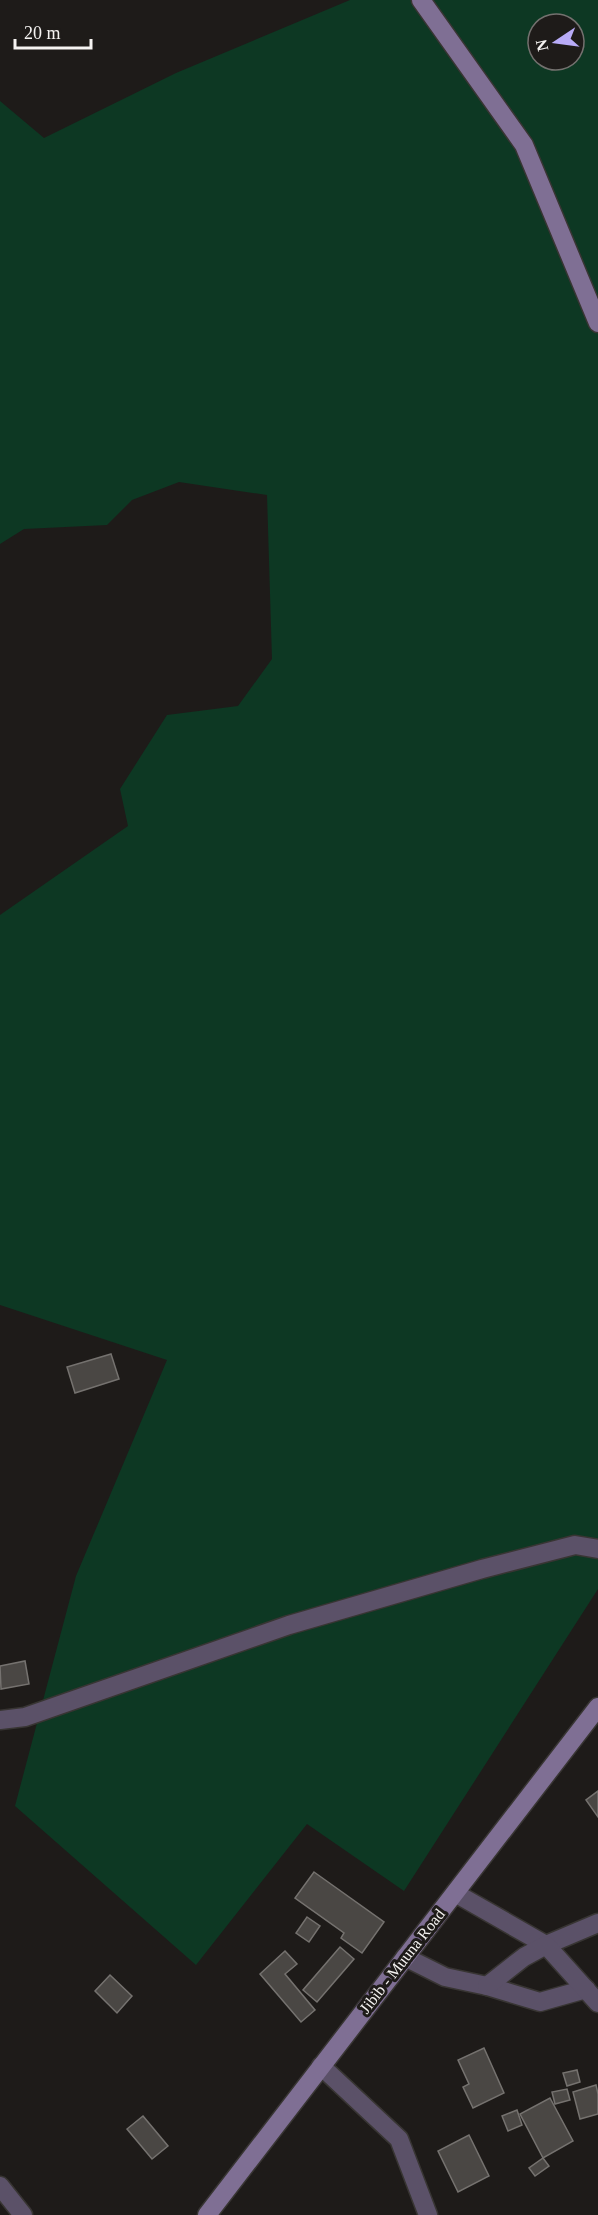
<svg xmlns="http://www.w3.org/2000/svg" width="598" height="2215" font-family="Georgia,serif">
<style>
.green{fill:#0d3823;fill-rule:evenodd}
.building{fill:#4a4744;stroke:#75726f;stroke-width:1.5}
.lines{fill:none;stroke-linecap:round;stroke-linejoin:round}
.street-casing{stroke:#383533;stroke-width:21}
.secondary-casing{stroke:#383533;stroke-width:21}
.street{stroke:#5b5168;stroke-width:18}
.secondary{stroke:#7f6f94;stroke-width:18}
.labels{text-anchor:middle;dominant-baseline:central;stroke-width:6;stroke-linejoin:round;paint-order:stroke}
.street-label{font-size:16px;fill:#f5f3f1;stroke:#1e1b19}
</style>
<rect width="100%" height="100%" fill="#1e1b19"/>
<path class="green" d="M350,0H598V1589L404,1891L307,1824L196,1965L15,1806L76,1576L167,1360L0,1305V915L128,826L120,789L167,715L238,706L272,659L267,495L179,482L132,500L107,525L24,529L0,544V101L44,138L176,73ZM538,24H574V60H538Z"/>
<g class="building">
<path d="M111,1354L119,1379L75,1393L67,1367Z"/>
<path d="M25,1661L29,1684L1,1689L0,1666Z"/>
<path d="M598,1791V1817L586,1800Z"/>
<path d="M314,1872L384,1922L362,1953L341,1938L344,1933L295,1898Z"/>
<path d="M307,1917L320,1926L309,1942L296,1933Z"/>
<path d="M340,1947L354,1959L317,2002L303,1990Z"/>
<path d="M285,1951L297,1964L285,1974L315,2010L301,2022L260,1974Z"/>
<path d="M110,1975L132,1996L117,2013L95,1991Z"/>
<path d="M484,2048L504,2093L473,2108L463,2087L469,2084L458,2060Z"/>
<path d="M577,2070L580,2082L567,2086L563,2073Z"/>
<path d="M596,2085L598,2094V2114L580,2119L573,2092Z"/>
<path d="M567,2089L570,2100L555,2104L552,2092Z"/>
<path d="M550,2098L573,2141L543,2158L520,2114Z"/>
<path d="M517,2110L522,2125L508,2131L502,2116Z"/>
<path d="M143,2116L168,2146L152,2159L127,2129Z"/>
<path d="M469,2135L489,2176L458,2192L438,2151Z"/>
<path d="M543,2158L549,2166L535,2176L529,2168Z"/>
</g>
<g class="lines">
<defs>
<g id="street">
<path d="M0,1720L25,1717L289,1625L482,1569L575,1545L598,1549"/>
<path d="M455,1893L546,1945L598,1923"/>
<path d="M405,1957L445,1977L487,1986L540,2002L586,1989"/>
<path d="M487,1986L524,1957L546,1945L598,2003"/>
<path d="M321,2066L399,2139L428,2215"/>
<path d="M0,2186L23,2215"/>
</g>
<g id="secondary">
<path d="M421,0L524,145L598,323"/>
<path d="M207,2215L598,1707"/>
</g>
</defs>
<use href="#street" class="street-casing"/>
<use href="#secondary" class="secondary-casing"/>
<use href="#street" class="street"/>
<use href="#secondary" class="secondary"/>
</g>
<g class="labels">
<g class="street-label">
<text transform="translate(402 1961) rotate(-52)">Jibib - Muuna Road</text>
</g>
</g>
<g transform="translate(556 42) rotate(257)"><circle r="28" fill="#1e1b19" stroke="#74716f" stroke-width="1.5"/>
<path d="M0-4.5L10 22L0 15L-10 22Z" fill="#b8abf7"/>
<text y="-9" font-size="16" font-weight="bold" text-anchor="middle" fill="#f5f3f1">N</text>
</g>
<path d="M15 39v9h76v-9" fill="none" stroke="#f5f3f1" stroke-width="3"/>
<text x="24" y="39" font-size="18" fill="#f5f3f1" stroke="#1e1b19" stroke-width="4.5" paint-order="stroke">20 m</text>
</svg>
